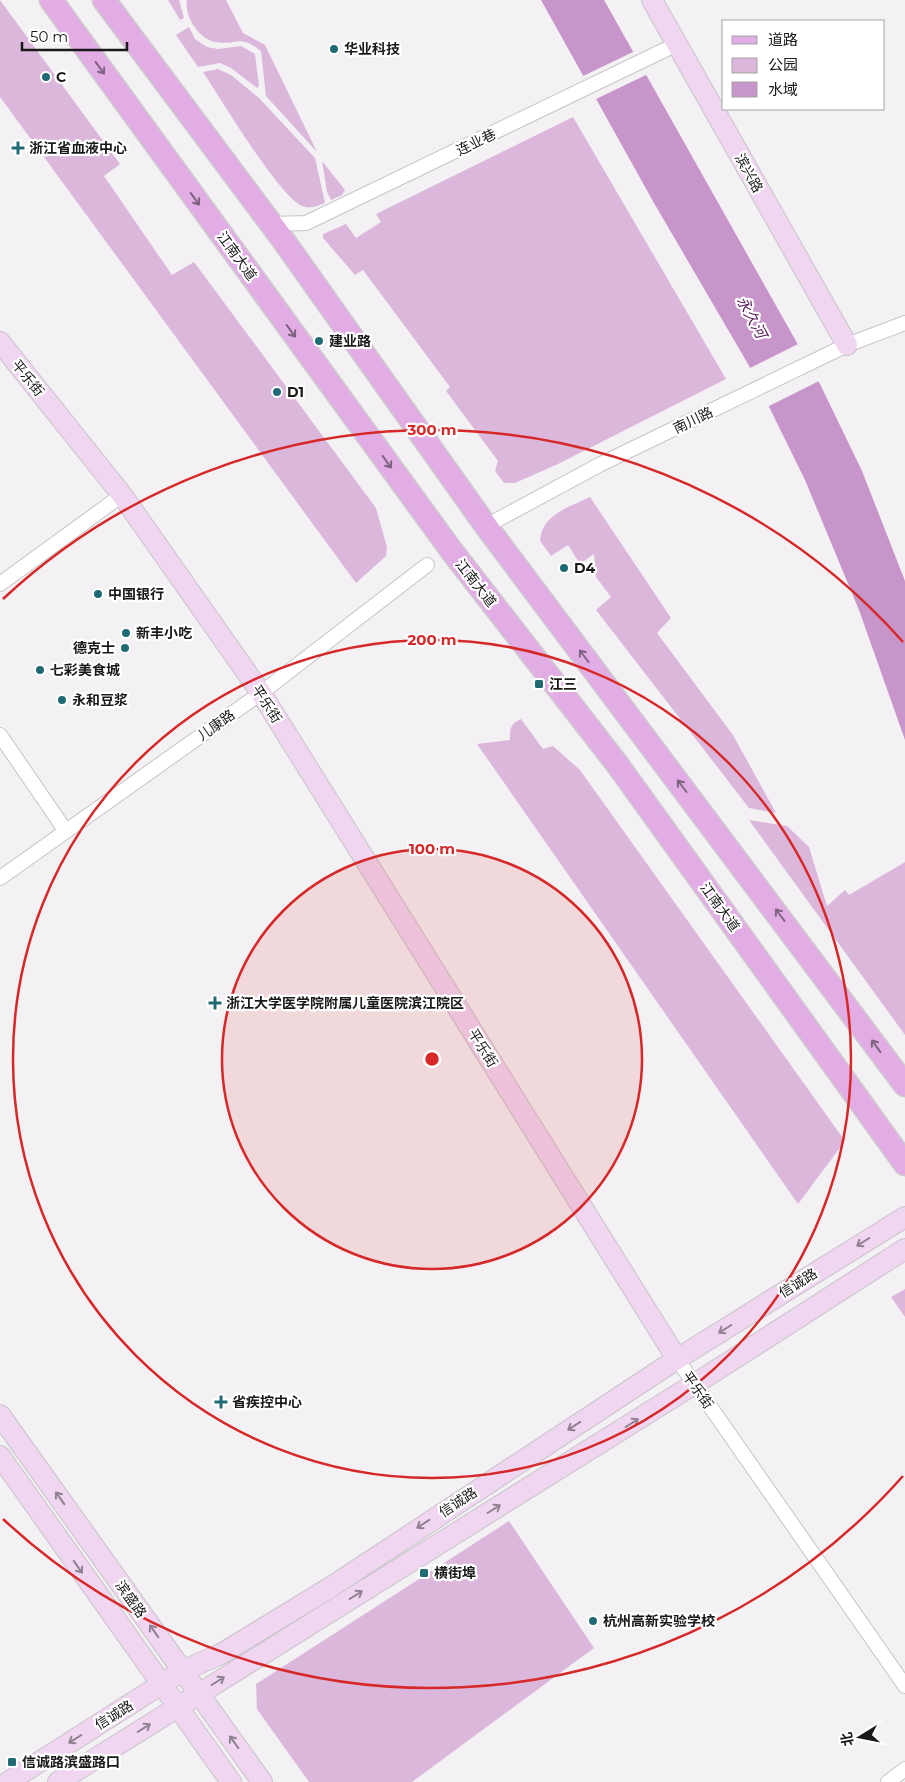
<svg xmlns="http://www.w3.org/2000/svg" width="905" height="1782" font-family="Montserrat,'Noto Sans SC',sans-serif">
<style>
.green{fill:#dbb8db}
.water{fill:#c795c9}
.pier{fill:#f4f1f4}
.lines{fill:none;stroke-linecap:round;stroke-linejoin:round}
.street-casing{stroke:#c7c4c7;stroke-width:16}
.secondary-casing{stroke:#c7c4c7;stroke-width:22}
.primary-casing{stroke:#cdcccd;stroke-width:25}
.street{stroke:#fff;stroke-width:14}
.secondary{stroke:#f1d6f2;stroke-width:20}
.primary{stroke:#e2ade5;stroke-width:22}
.oneway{stroke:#7e6380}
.oneway2{stroke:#908191}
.ring{fill:none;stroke:#d62828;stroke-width:2.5}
.poi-dot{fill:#206b73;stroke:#fff;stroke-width:2}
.labels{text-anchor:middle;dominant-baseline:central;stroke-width:4.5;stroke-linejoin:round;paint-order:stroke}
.poi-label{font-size:14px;font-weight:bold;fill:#1a191a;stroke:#fff;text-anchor:start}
.street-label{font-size:14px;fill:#1a191a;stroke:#fff}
.water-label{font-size:15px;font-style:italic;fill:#551958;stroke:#fff}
.centre{fill:#d62828;stroke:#fff;stroke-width:2.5}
.ring-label{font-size:15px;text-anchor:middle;font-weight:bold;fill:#d62828;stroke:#fff;stroke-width:4.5;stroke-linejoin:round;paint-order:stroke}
</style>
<rect width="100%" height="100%" fill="#f4f1f4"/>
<g class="green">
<path d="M0,0L120,164L104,176L172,275L194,262L376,508L387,547L386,556L356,583L0,97Z"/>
<path d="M168,0H179L184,18L180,20Z"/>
<path d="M187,0H226L243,33L265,45L317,152L266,96L261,51C238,33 238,46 216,42C199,40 184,16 187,0Z"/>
<path d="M189,27L195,39L207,47L218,49L241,46L255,54L259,86L257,88L231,68L220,63L198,67L176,35Z"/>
<path d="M218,69L231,75L259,98L315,158L325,203C317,206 311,209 302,206C278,195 221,99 203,72Z"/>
<path d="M573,117L726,379L558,464L515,483H504L495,471L498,461L446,391L450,387L363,270L355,275L323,238V234L346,224L356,238L381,222L376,214Z"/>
<path d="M322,161L345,190L342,195L331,200L327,192Z"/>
<path d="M590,497L671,618L657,633L733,735L776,813L749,808L596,610L611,597L596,577L594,554L580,564L568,545L551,556L540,541C542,514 568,508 590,497Z"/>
<path d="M521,719L543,749L553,746L580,770L845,1141L798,1204L477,744L510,740C510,729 510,724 521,719Z"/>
<path d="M749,820L787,826L809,847L827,906L845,890L849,895L905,862V1035Z"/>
<path d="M905,1289V1317L891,1297Z"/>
<path d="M509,1521L594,1648L412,1782H309L257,1709L256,1684Z"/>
</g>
<path class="water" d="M541,0H604L819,382L862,471L905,581V740L859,610L805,480L748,364L654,203Z"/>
<g class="pier">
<path d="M635,51L648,74L594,100L581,77Z"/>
<path d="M800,343L821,380L767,407L748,369Z"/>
</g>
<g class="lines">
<defs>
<g id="street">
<path d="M271,224L306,223L677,44"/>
<path d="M486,526L599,465L847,345L905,323"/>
<path d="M0,584L122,495"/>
<path d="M0,735L65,830"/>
<path d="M0,878L261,693L427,565"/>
<path d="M677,1359L905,1686"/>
<path d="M888,1782L905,1769"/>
</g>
<g id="secondary">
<path d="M652,0L847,345"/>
<path d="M0,342L122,495L261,693L677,1359"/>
<path d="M0,1415L262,1782"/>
<path d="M0,1456L231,1782"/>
<path d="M8,1782L182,1671L221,1654L331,1587L677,1359L905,1217"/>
<path d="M58,1782L712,1373L905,1249"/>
</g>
<g id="primary">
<path d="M51,0L451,550L617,764L905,1164"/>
<path d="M104,0L281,237L486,526L905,1085"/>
</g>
</defs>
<use href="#street" class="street-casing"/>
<use href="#secondary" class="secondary-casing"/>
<use href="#primary" class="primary-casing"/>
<use href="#street" class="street"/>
<use href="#secondary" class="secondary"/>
<use href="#primary" class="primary"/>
</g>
<defs><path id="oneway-shaft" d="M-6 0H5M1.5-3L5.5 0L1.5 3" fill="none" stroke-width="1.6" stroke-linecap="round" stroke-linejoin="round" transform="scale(1.25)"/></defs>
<g class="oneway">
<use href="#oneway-shaft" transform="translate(100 68) rotate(54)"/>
<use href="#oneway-shaft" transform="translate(195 199) rotate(54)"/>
<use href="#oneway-shaft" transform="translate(291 331) rotate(54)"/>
<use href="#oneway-shaft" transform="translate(387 462) rotate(54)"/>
<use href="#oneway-shaft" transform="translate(584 656) rotate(-127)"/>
<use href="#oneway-shaft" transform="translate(682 786) rotate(-127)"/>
<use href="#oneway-shaft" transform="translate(780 915) rotate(-127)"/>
<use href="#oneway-shaft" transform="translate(876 1046) rotate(-126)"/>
</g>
<g class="oneway2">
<use href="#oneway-shaft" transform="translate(863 1242) rotate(148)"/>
<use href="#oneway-shaft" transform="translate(725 1329) rotate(148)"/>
<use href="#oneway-shaft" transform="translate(632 1423) rotate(-32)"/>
<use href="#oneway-shaft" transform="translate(574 1426) rotate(147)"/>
<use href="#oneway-shaft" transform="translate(60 1498) rotate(-125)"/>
<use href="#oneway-shaft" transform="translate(494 1509) rotate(-32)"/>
<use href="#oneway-shaft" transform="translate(423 1524) rotate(147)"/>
<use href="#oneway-shaft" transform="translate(78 1567) rotate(55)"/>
<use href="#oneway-shaft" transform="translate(356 1595) rotate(-32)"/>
<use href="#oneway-shaft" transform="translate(154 1631) rotate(-125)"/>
<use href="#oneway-shaft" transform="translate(218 1681) rotate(-32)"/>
<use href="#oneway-shaft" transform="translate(144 1728) rotate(-32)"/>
<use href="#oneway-shaft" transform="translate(75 1739) rotate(148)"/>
<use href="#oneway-shaft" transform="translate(234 1742) rotate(-126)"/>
</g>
<circle cx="432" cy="1059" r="210" fill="#d62828" fill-opacity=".12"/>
<g class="ring">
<circle cx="432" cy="1059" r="210"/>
<circle cx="432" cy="1059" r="419"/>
<path d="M903 1476A629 629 0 0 1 3 1519M3 599A629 629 0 0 1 903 642"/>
</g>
<g class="poi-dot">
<circle cx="334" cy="49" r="5"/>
<circle cx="46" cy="77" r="5"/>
<path d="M15.5 140.5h5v5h5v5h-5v5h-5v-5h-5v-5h5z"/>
<circle cx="319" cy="341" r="5"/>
<circle cx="277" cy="392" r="5"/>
<circle cx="564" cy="568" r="5"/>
<circle cx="98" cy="594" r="5"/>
<circle cx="126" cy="633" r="5"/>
<circle cx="125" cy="648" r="5"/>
<circle cx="40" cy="670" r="5"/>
<rect x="534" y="679" width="10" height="10" rx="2.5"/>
<circle cx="62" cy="700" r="5"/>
<path d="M212.5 995.5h5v5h5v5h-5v5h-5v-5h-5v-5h5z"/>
<path d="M218.5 1394.5h5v5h5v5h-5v5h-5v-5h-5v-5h5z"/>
<rect x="419" y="1568" width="10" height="10" rx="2.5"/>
<circle cx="593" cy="1621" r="5"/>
<rect x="7" y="1757" width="10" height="10" rx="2.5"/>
</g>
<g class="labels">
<g class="poi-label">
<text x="344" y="49">华业科技</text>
<text x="56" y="77">C</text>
<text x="29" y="148">浙江省血液中心</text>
<text x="329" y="341">建业路</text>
<text x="287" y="392">D1</text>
<text x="574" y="568">D4</text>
<text x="108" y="594">中国银行</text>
<text x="136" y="633">新丰小吃</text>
<text x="115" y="648" text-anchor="end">德克士</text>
<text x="50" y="670">七彩美食城</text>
<text x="549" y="684">江三</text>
<text x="72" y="700">永和豆浆</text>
<text x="226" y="1003">浙江大学医学院附属儿童医院滨江院区</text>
<text x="232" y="1402">省疾控中心</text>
<text x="434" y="1573">横街埠</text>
<text x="603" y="1621">杭州高新实验学校</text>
<text x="22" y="1762">信诚路滨盛路口</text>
</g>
<g class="street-label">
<text transform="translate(476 142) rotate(-26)">连业巷</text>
<text transform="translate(749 173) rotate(61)">滨兴路</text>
<text transform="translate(237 256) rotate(54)">江南大道</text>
<text transform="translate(28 378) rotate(51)">平乐街</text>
<text transform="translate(693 420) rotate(-26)">南川路</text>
<text transform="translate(476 583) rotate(52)">江南大道</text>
<text transform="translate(267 704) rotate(57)">平乐街</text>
<text transform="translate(216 725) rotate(-35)">儿康路</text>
<text transform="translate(720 907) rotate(54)">江南大道</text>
<text transform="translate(483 1048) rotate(58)">平乐街</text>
<text transform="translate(798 1283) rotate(-32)">信诚路</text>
<text transform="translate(698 1390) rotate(55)">平乐街</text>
<text transform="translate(458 1502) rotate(-33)">信诚路</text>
<text transform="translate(131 1599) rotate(55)">滨盛路</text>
<text transform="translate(114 1715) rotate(-32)">信诚路</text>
</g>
<g class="water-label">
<text transform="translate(752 317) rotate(62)">永久河</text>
</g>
</g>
<circle cx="432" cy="1059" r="8" class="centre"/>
<g class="ring-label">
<text x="432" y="435">300 m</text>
<text x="432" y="645">200 m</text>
<text x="432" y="854">100 m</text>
</g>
<rect x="722" y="20" width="162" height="90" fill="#ffffff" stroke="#a3a3a3"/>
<rect x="732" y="36" width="25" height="8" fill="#e2ade5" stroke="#a3a3a3"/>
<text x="768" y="45" font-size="15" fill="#1a191a">道路</text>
<rect x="732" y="58" width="25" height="15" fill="#dbb8db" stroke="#a3a3a3"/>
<text x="768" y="70" font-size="15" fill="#1a191a">公园</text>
<rect x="732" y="82" width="25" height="15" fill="#c795c9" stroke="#a3a3a3"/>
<text x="768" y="95" font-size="15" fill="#1a191a">水域</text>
<g transform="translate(860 1737) rotate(260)" stroke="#ffffff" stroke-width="4" paint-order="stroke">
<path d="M0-4L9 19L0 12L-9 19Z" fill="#1a191a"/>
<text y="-8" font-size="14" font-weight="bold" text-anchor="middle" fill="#1a191a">北</text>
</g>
<path d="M22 42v8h105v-8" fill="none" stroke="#1a191a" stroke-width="2.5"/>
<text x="30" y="42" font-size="15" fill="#1a191a" stroke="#ffffff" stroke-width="4" paint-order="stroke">50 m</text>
</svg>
